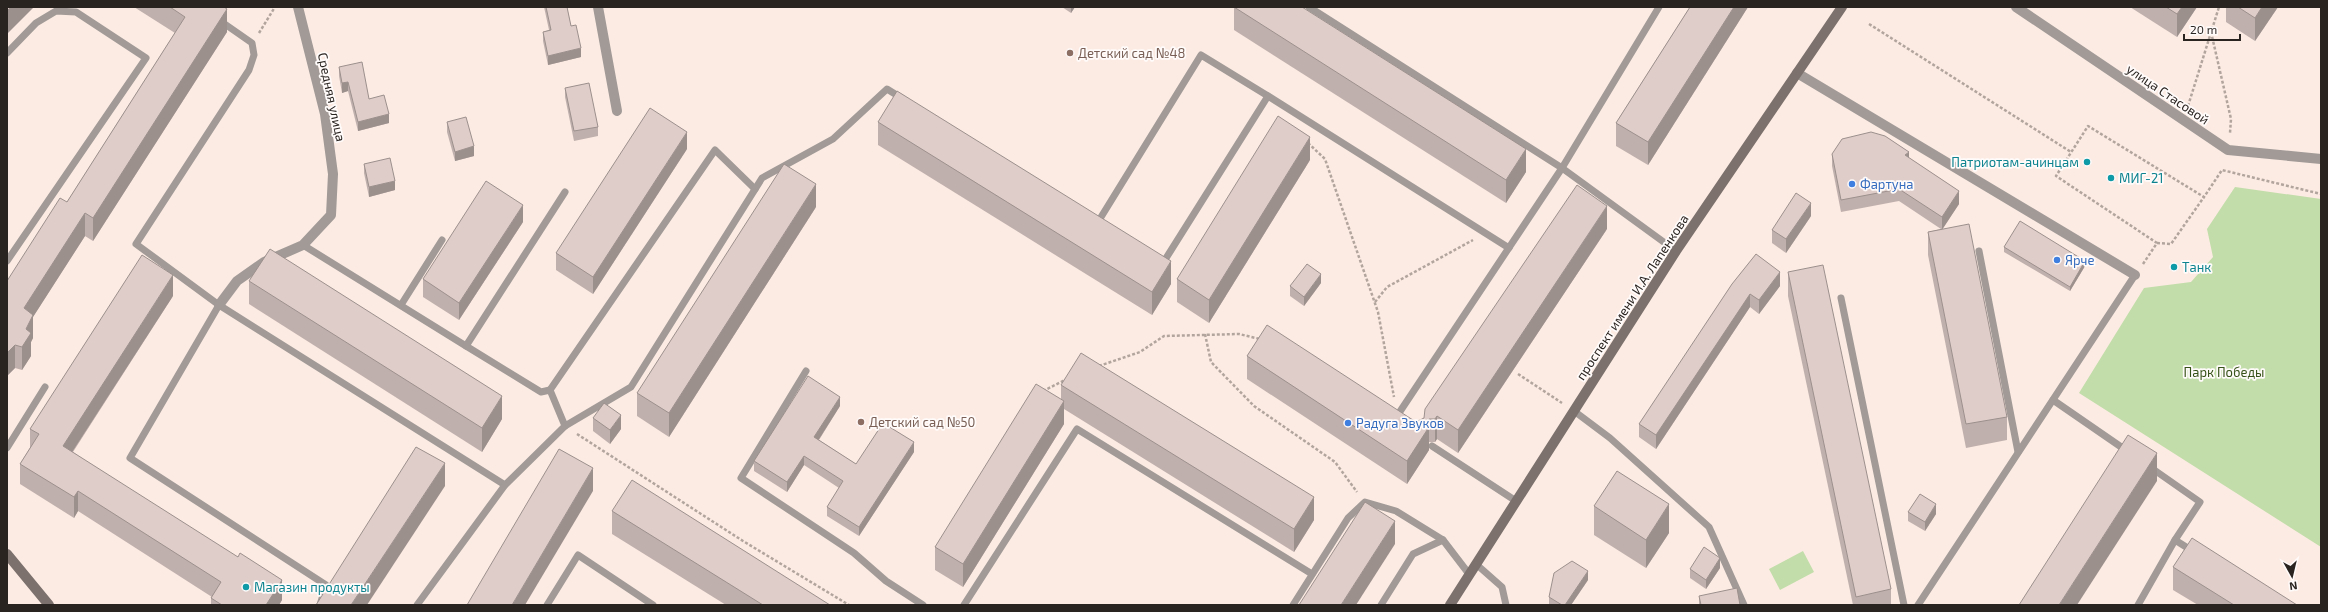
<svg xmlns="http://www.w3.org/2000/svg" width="2328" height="612" font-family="'Exo 2',sans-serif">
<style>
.green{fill:#c2dda9}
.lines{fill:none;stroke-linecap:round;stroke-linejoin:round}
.path{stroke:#b2a59e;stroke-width:2.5;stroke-dasharray:3 2;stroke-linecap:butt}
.lane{stroke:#a19a97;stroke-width:7}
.street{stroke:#a19a97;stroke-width:10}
.secondary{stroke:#7c716d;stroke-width:10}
.wall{fill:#c0b0ad}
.shaded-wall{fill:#9c908d}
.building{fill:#dfcdc9;stroke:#9c908d}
.education-dot{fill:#8d6e63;stroke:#fffbfa;stroke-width:1.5}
.culture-dot{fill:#0f9aa8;stroke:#fffbfa;stroke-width:1.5}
.shop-dot{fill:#3f7fe0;stroke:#fffbfa;stroke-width:1.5}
.labels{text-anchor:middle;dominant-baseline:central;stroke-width:3.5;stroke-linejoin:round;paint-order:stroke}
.education-label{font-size:13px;fill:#785e54;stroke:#fffbfa;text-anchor:start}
.street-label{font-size:13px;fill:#2a2421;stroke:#fffbfa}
.culture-label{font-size:13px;fill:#0d838f;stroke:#fffbfa;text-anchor:start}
.shop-label{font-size:13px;fill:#366cbe;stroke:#fffbfa;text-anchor:start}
.park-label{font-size:13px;fill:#375218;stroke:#fffbfa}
</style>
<rect width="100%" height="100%" fill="#fcebe3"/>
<g class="green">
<path d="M2235,187L2321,199V547L2079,393L2144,288L2191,282L2213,257L2207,229Z"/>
<path d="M1803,551L1814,572L1780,590L1769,569Z"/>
</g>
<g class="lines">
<g class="path">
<path d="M1869,24L2071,152"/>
<path d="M2211,32L2231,119L2230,133"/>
<path d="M259,33L275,7"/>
<path d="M2188,106L2219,7"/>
<path d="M1308,143L1325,159L1378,312L1394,397"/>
<path d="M2157,243L2171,244L2204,197"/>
<path d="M2143,264L2157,243L2056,176L2088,126L2204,197L2222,170L2321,194"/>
<path d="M1375,302L1387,287L1473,240"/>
<path d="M1205,334L1211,362L1254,406L1335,462L1357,492"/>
<path d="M1099,366L1140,352L1164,336L1239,334L1260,339"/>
<path d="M1518,374L1562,403"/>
<path d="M1043,391L1067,379"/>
<path d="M577,434L743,541L849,605"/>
</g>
<g class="lane">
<path d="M1309,7L1562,168L1676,251"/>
<path d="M219,20L252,43L254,55L249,70L136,244L219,305"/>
<path d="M7,53L36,23L56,11L76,12L146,58L7,261"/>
<path d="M1098,222L1201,55L1268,96"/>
<path d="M303,245L466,346"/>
<path d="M1979,251L2018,452"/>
<path d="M1160,262L1163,263L1268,96L1509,248"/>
<path d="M1841,298L1904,605"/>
<path d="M401,305L442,240"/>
<path d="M806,371L741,478L854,553L886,581L923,605"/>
<path d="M550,390L541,392L466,346L565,192"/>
<path d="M2053,400L2127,451"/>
<path d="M1574,411L1610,438L1709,527L1744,605"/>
<path d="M1394,414L1397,416L1562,168L1659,7"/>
<path d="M565,426L550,390L715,150L755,189"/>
<path d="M1432,446L1516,501"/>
<path d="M7,448L45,387"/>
<path d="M2175,540L2194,552"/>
<path d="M1476,564L1502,587L1506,605"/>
<path d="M320,605L326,585L130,458L219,305L505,485"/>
<path d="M417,605L505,485L565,426L631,387L762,178L833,139L887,89L903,99"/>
<path d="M547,605L578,555L653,605"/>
<path d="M964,605L1077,429L1312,574"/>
<path d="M1293,605L1348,518L1365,502L1396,511L1443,540L1469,574"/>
<path d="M1381,605L1413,554L1443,540"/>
<path d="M1918,605L2135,275"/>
<path d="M2138,605L2175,540L2200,502L2150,467"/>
</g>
<g class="street">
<path d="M598,7L617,111"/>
<path d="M2016,7L2228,150L2321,159"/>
<path d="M1797,73L2135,275"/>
<path d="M219,305L237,281L264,262L303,245L331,215L333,174L325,114L298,7"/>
</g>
<g class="secondary">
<path d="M7,554L49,605"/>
<path d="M1450,605L1676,251L1842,7"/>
</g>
</g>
<g class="wall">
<path d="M134,7H224L227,32L93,241L85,236L33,317V338L31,342V356L22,370L15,368L7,376V281L67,202L175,33Z"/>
<path d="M544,7H567L571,26L581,57L548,65L543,41V32L549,30Z"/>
<path d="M1062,7H1075L1071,13Z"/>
<path d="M1234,7L1526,172L1506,203L1234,30Z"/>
<path d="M1690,7H1748L1648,165L1616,146V123Z"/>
<path d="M2130,7H2197L2177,37Z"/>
<path d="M2226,7H2278L2255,41L2226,22Z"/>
<path d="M339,67L369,99L389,123L358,131L348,91L342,93L339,76Z"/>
<path d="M565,88L598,127V136L574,141L565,97Z"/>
<path d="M447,122L474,156L455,161L447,132Z"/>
<path d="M878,122L1171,284L1152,315L878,145Z"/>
<path d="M687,149L593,294L556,270V253Z"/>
<path d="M1832,154L1909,158L1959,204L1942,229L2007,417V440L1966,448L1928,255V232L1941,229L1899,201L1841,212L1832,166Z"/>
<path d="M1310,160L1209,323L1177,302V279Z"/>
<path d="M364,164L395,190L369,197L364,173Z"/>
<path d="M816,207L669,437L637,416V393Z"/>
<path d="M1811,216L1786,253L1772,243V230Z"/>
<path d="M523,222L459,320L423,297V279Z"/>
<path d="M1607,229L1458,453L1437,439L1435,442H1429V450L1407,484L1247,379V356L1416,422L1424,418Z"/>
<path d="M2004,247L2085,266L2070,291L2004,252Z"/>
<path d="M1756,254L1780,286L1759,314L1750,307L1656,449L1639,437V424Z"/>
<path d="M1788,272L1891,589V605H1853L1788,296Z"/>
<path d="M249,281L502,419L482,452L249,304Z"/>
<path d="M1321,283L1304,306L1290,296V286Z"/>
<path d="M173,296L73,452L282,600L279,605H211V598L212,597L78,511L74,518L20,484V464L30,448V429Z"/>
<path d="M1061,385L1314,520L1294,552L1064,409V424L963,587L935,570V547L1061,400Z"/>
<path d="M840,406L819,440L856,464L914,452L859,536L827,516V507L839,488L804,465L787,492L754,471V461Z"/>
<path d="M593,418L621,429L610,444L593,431Z"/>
<path d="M1594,506L1669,533L1646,568L1594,535Z"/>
<path d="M612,511L830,605H726L612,534Z"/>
<path d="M1908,512L1936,514L1925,531L1908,521Z"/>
<path d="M2173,567L2297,605H2198L2173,590Z"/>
<path d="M1720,568L1706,589L1690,578V569Z"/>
<path d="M1588,580L1571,605H1549V597Z"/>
<path d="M1699,596L1740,605H1699Z"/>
</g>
<g class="shaded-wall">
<path d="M11,7H34L7,34V11Z"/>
<path d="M1071,7H1075L1071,13Z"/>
<path d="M1734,7H1748L1648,165V142Z"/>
<path d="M2182,7H2197L2177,37V14Z"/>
<path d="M2262,7H2278L2255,41V18Z"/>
<path d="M227,9V32L93,241V218Z"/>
<path d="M581,48V57L548,65V56Z"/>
<path d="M348,82V91L342,93V83Z"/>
<path d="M389,114V123L358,131V122Z"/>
<path d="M687,132V149L593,294V277Z"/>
<path d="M1310,137V160L1209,323V300Z"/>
<path d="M474,146V156L455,161V152Z"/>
<path d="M1526,149V172L1506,203V180Z"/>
<path d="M1909,152V165L1905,155Z"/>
<path d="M395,181V190L369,197V187Z"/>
<path d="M816,184V207L669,437V413Z"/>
<path d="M1959,191V204L1942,230V217Z"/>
<path d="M1811,203V216L1786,253V239Z"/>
<path d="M523,205V222L459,320V303Z"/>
<path d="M1607,206V229L1458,453V430Z"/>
<path d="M85,213V236L33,317V338L31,342V356L22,370V347L24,308Z"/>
<path d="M1171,261V284L1152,315V292Z"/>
<path d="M2085,261V266L2070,291V287Z"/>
<path d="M1780,272V286L1759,314V300Z"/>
<path d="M1321,274V283L1304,306V297Z"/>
<path d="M173,275V296L63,466V446Z"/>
<path d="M1750,294V307L1656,449V435Z"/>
<path d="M15,345V368L7,376V353Z"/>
<path d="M502,396V419L482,452V428Z"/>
<path d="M840,397V406L814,447V437Z"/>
<path d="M1064,401V424L963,587V564Z"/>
<path d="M621,415V429L610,444V430Z"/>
<path d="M1437,416V439L1435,442V419Z"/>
<path d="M1429,419V450L1407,484V461Z"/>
<path d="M914,442V452L859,536V527Z"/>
<path d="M2157,453V481L2077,605H2059Z"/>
<path d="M804,456V465L787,492V482Z"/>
<path d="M445,463V486L367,605H351Z"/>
<path d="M593,468V491L525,605H512Z"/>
<path d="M78,491V511L74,518V497Z"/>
<path d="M1314,497V520L1294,552V529Z"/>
<path d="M1669,504V533L1646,568V540Z"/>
<path d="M1936,504V514L1925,531V522Z"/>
<path d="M1395,521V544L1356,605H1341Z"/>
<path d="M1720,558V568L1706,589V580Z"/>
<path d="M1588,571V580L1571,605H1565Z"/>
<path d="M282,580V600L279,605H266Z"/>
</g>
<g class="building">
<path d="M7,7H11L7,11Z"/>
<path d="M170,7H224L227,9L93,218L85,213L24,308L33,315L26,329L31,333L22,347L15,345L7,353V281L60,198L67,202L185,17Z"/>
<path d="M546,7H567L571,26L576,25L581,48L548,56L543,32L551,30Z"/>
<path d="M1234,7H1302L1526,149L1506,180Z"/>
<path d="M1690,7H1734L1648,142L1616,123Z"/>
<path d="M2166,7H2182L2177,14Z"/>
<path d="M2238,7H2262L2255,18Z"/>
<path d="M362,62L369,99L384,95L389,114L358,122L348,82L342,83L339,67Z"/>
<path d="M589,83L598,127L574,131L565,88Z"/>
<path d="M897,91L1171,261L1152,292L878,122Z"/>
<path d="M650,108L687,132L593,277L556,253Z"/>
<path d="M1278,116L1310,137L1209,300L1177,279Z"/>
<path d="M466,117L474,146L455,152L447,122Z"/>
<path d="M1871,132L1885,136L1909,152L1905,155L1959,191L1942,217L1899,189L1841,200L1832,154L1842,139Z"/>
<path d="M390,158L395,181L369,187L364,164Z"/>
<path d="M784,164L816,184L669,413L637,393Z"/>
<path d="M486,181L523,205L459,303L423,279Z"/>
<path d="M1577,185L1607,206L1458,430L1437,416L1435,419H1429L1427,423L1429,427L1407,461L1247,356L1267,325L1416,422L1424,418L1425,409Z"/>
<path d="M1796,193L1811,203L1786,239L1772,230Z"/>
<path d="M2020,221L2085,261L2070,287L2004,247Z"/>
<path d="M1969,224L2007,417L1966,424L1928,232Z"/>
<path d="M270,249L502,396L482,428L249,281Z"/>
<path d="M1756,254L1780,272L1759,300L1750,294L1656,435L1639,424L1732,284Z"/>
<path d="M142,255L173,275L63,446L238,557L240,553L282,580L266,605H222L211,598L221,582L78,491L74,497L20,464L39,434L30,429Z"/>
<path d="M1307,264L1321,274L1304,297L1290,286Z"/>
<path d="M1823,265L1891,589L1856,597L1788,272Z"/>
<path d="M1081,353L1314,497L1294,529L1061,385Z"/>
<path d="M808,376L840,397L814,437L856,464L883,423L914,442L859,527L827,507L843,481L804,456L787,482L754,461Z"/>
<path d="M1036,384L1064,401L963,564L935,547Z"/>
<path d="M604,403L621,415L610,430L593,418Z"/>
<path d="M2128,435L2157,453L2059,605H2019Z"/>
<path d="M416,447L445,463L351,605H316Z"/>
<path d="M559,449L593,468L512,605H467Z"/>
<path d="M1617,471L1669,504L1646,540L1594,506Z"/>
<path d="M632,480L830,605H763L612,511Z"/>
<path d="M1920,494L1936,504L1925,522L1908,512Z"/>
<path d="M1365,502L1395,521L1341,605H1299Z"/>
<path d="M2192,538L2297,605H2234L2173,567Z"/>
<path d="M1704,547L1720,558L1706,580L1690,569Z"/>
<path d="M1572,561L1588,571L1565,605H1562L1549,597L1554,573Z"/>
<path d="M1737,588L1740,605H1701L1699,596Z"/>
</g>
<g class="education-dot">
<circle cx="1070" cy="53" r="4"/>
<circle cx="861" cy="422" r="4"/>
</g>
<g class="culture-dot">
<circle cx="2087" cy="162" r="4"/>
<circle cx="2111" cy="178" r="4"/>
<circle cx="2174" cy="267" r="4"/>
<circle cx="246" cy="587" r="4"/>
</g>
<g class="shop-dot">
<circle cx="1852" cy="184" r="4"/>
<circle cx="2057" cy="260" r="4"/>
<circle cx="1348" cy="423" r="4"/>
</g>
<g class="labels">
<g class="education-label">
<text x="1078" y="53">Детский сад №48</text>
<text x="869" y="422">Детский сад №50</text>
</g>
<g class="street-label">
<text transform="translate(2168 94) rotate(34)">улица Стасовой</text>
<text transform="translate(332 97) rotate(78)">Средняя улица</text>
<text transform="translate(1632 297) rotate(-57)">проспект имени И.А. Лапенкова</text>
</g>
<g class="culture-label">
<text x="2079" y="162" text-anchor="end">Патриотам-ачинцам</text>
<text x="2119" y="178">МИГ-21</text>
<text x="2182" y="267">Танк</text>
<text x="254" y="587">Магазин продукты</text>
</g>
<g class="shop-label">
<text x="1860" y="184">Фартуна</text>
<text x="2065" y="260">Ярче</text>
<text x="1356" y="423">Радуга Звуков</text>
</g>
<g class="park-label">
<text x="2224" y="372">Парк Победы</text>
</g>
</g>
<rect width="2328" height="612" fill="none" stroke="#2a2421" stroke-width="16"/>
<g transform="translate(2292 576) rotate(172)" stroke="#fffbfa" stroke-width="3" paint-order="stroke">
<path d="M0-3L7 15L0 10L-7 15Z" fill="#2a2421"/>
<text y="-6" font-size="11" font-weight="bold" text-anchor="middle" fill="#2a2421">N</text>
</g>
<path d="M2184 34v6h56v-6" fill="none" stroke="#2a2421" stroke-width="2"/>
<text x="2190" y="34" font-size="12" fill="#2a2421" stroke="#fffbfa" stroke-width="3" paint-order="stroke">20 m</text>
</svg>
